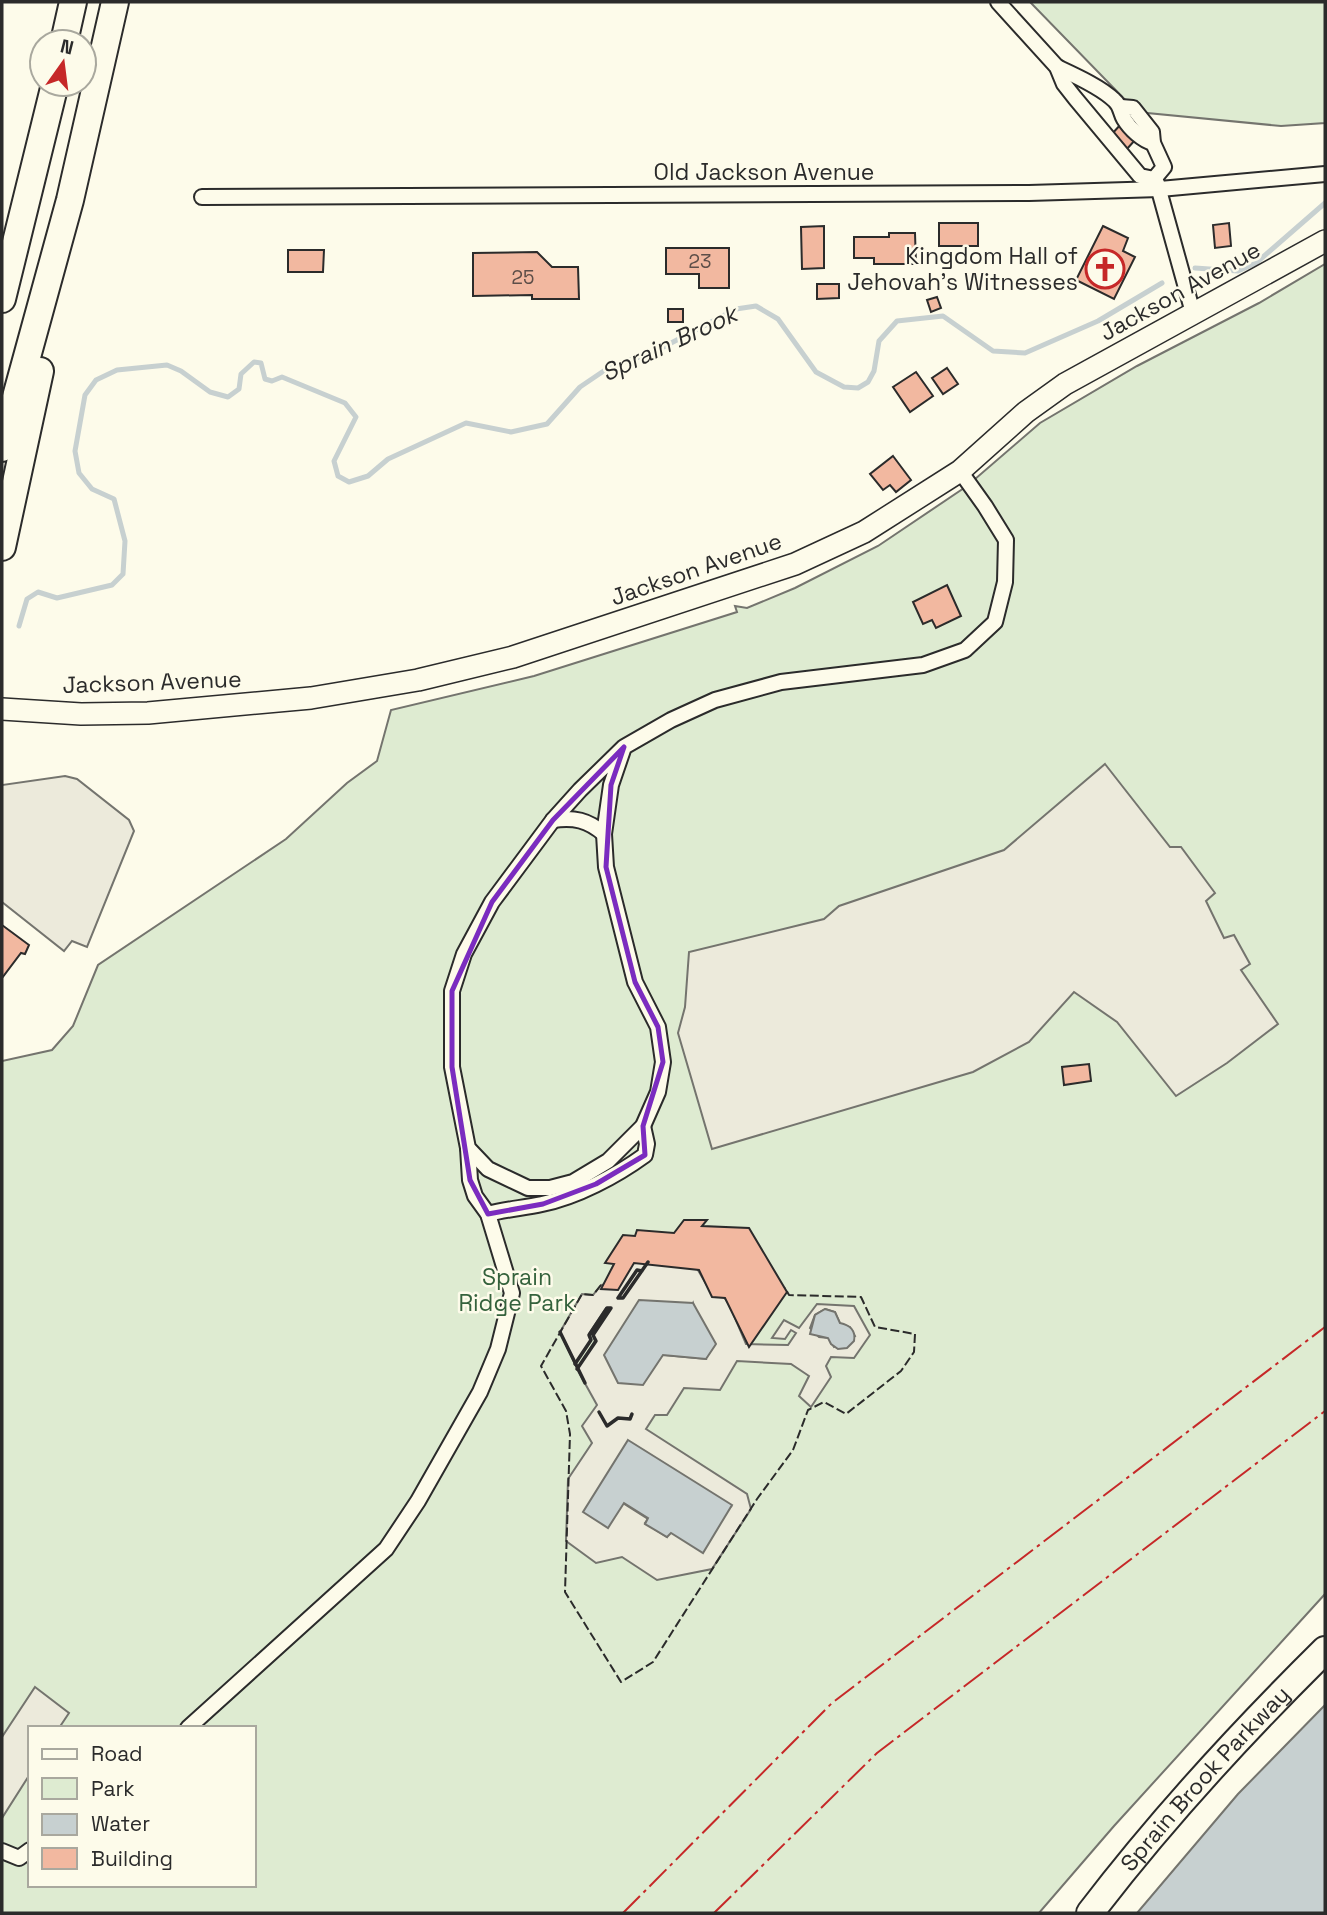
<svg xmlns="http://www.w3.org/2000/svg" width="1327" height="1915" font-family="'Space Grotesk',sans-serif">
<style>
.green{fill:#deebd1;stroke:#74746e;stroke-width:2;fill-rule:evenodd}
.parking{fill:#eceadb;stroke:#74746e;stroke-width:2;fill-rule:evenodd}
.water{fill:#c7d0d0;stroke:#74746e;stroke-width:2}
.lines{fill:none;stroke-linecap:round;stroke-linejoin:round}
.stream{stroke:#c7d0d0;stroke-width:5}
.building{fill:#f2b8a0;stroke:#2b2b2b;stroke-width:2}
.minor-casing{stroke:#2b2b2b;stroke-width:18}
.secondary-casing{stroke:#2b2b2b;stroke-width:24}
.motorway-casing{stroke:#2b2b2b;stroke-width:30}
.minor{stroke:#fdfbea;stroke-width:14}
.secondary{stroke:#fdfbea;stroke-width:21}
.motorway{stroke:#fdfbea;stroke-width:26}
.fence{stroke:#2b2b2b;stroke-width:2;stroke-dasharray:9 3.5;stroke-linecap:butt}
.wall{stroke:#2b2b2b;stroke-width:3.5}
.power{stroke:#c62828;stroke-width:2;stroke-dasharray:24 5 3.5 5;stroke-linecap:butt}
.marked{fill:none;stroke:#7b2cbf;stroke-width:5;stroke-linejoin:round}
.labels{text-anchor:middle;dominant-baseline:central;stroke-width:5;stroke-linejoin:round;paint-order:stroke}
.number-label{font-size:19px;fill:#5d4e48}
.street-label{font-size:23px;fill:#2b2b2b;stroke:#fdfbea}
.poi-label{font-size:23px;fill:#2b2b2b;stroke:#fdfbea;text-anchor:end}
.park-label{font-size:23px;fill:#34623c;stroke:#fdfbea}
.water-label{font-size:24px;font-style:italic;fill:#2b2b2b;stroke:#fdfbea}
</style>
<rect width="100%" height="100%" fill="#fdfbea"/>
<g class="green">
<path d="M1030,2H1325V123L1281,126L1137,112Z"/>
<path d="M1325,264V1594L1114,1826L1039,1913H2V1061L52,1050L73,1026L98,965L286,839L347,783L377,761L391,710L534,676L737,612L735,606L747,608L795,588L878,546L967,486L1040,423L1137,366L1259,303ZM30,1728H254V1885H30Z"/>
</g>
<g class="parking">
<path d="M1105,764L1170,847H1181L1215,893L1206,901L1224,938L1234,935L1250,964L1241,970L1278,1024L1227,1063L1176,1096L1117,1022L1074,992L1029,1042L973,1072L712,1149L678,1033L685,1007L689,952L824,919L839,906L1004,850Z"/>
<path d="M65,776L77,779L129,820L134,831L87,947L72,941L64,951L2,902V785Z"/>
<path d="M629,1260L695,1265L712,1294H722L730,1306L746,1344L788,1345L796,1333L791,1330L785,1339L772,1338L784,1320L799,1328L817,1304L854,1306L870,1335L854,1358L831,1357L826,1366L831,1377L811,1407L799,1396L809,1376L791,1364L737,1361L720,1390L684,1388L667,1415H655L646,1429L747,1494L751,1509L712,1569L657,1580L622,1557L596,1563L566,1541L568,1479L592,1443L582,1426L597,1405L577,1369L595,1341L593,1335L610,1308H606L589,1334L591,1340L575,1364L560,1332L582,1294L593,1295L601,1285L612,1284ZM693,1303L706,1359L663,1355ZM825,1309L835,1312L840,1324L850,1327L855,1336L834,1347L829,1338L819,1337L810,1328L815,1315ZM623,1503L732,1506L670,1532L667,1537L645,1523L648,1519Z"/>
<path d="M35,1687L69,1713L59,1728H30V1774L2,1818V1737Z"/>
</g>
<g class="water">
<path d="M639,1300L693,1303L716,1344L706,1359L663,1355L643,1385L618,1383L604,1355Z"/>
<path d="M825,1309L835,1312L840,1323C850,1325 856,1331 854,1341L847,1348L838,1349L831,1344L828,1338L810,1334L815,1315Z"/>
<path d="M628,1440L732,1505L703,1553L671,1533L667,1537L645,1524L648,1518L624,1503L608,1528L583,1512Z"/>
<path d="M1325,1705V1913H1137L1238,1794Z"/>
</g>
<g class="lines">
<g class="stream">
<path d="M1195,268L1238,271L1256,263L1325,203"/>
<path d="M19,626L27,599L38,592L57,598L112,585L123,574L125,541L114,499L92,489L79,473L75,451L85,395L96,380L117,370L167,365L181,371L210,392L228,397L239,389L241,374L254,362L261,363L265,379L272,381L282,377L345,403L356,417L334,461L338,476L349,482L368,476L388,459L466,423L511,432L547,424L580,387L611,366L652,353L736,309L756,306L778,319L816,372L844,387L858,388L868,382L874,371L879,341L897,321L943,316L993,351L1025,353L1098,321L1162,283"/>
</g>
</g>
<g class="building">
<path d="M1121,124L1136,139L1126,150L1111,135Z"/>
<rect x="939" y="223" width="39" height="23"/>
<path d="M1229,223L1231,246L1215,248L1213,225Z"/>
<path d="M824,226V268L802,269L801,227Z"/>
<path d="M1103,226L1128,238L1123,251L1135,257L1114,299L1076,280Z"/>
<path d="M889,233H915L916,264H874V258H854V237H889Z"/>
<path d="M666,248H729V288H699V274H666Z"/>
<path d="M288,250H324L323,272H288Z"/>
<path d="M537,252L552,267H578L579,299H532V295L473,296V253Z"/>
<path d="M817,284H839V298L817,299Z"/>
<path d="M937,297L941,308L931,312L927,300Z"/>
<rect x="668" y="309" width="15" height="13"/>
<path d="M947,368L958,384L943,394L932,378Z"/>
<path d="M916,372L933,396L910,412L893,387Z"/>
<path d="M893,456L911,480L896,492L890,485L883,490L870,474Z"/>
<path d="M947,585L961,616L936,628L932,620L923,624L913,602Z"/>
<path d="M2,925L29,945L25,954L21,953L2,978Z"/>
<path d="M1089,1064L1091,1081L1064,1085L1062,1067Z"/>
<path d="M684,1220H707L702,1226L749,1228L787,1292L749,1347L725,1298L712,1297L699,1270L634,1263L618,1290L601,1289L614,1264L605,1263L623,1235L635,1236L637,1230L674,1233Z"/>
</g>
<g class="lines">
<defs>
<g id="minor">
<path d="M998,2L1057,67L1064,84L1075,98L1140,176L1154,179"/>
<path d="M1057,67C1074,75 1101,87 1114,100C1121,106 1120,112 1124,119C1130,129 1142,140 1153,143"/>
<path d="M1121,107L1133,108L1152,132L1153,143L1164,167L1154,179"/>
<path d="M1157,183L1193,313"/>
<path d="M202,197L1029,193L1160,189L1325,174"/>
<path d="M624,747L611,785L604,834L606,867L635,982L658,1027L663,1062L658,1092L643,1126L608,1161L573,1182L550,1188H528L488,1169L468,1148L452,1067V991L464,954L492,902L553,820L580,790L624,747L671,720L715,700L781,682L923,665L965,650L995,622L1005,582L1006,540L985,506L960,471"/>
<path d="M553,820C574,817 588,820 604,834"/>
<path d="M488,1214C506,1209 524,1208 542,1204C577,1197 616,1176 645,1155L647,1144L643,1126"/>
<path d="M188,1728L386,1549L418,1501L480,1392L498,1349L512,1293L488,1214L475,1196L470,1180L468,1148"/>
<path d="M2,1851L19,1858L30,1850"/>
</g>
<path id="secondary" d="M2,709L81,714L148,713L311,698L418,680L513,657L795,564L864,532L960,471L1026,412L1065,384L1325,241"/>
<g id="motorway">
<path d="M64,42L73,2"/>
<path d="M2,299L55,84"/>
<path d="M2,448L70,200L115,2"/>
<path d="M2,547L40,371"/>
<path id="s1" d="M1090,1913C1161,1820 1242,1732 1325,1650"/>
</g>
</defs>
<use href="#minor" class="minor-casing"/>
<use href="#secondary" class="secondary-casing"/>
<use href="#motorway" class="motorway-casing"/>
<use href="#minor" class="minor"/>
<use href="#secondary" class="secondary"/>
<use href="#motorway" class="motorway"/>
<path class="fence" d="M601,1285L593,1295L582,1294L541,1366L566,1411L570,1434L565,1592L621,1682L653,1662L757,1499L793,1450L808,1410L824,1402L846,1414L901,1371L914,1352L915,1334L875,1327L861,1297L789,1295L785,1288"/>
<g class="wall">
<path d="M642,1271L637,1270L618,1298H623L648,1262"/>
<path d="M560,1332L585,1383"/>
<path d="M575,1364L591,1340L589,1335L607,1308H611L593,1335L596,1341L577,1369"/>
<path d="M599,1412L607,1426L618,1418L630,1419L632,1414"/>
</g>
<g class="power">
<path d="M623,1913L832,1703L1325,1327"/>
<path d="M714,1913L877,1753L1325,1411"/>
</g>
</g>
<path class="marked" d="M624,747L611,785L606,867L635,982L658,1027L663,1062L643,1126L645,1155L596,1184L543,1204L488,1214L470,1180L452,1067V991L492,902L553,820Z"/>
<defs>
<symbol id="church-ring" viewBox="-11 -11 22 22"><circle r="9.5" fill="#fdfbea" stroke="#c62828" stroke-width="1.5"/><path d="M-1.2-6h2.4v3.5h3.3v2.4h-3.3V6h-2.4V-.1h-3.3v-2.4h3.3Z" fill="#c62828"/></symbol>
</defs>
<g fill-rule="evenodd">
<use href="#church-ring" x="1083" y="247" width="44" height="44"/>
</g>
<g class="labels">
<g class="number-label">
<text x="700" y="261">23</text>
<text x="523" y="277">25</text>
</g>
<g class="street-label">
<text x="764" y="172">Old Jackson Avenue</text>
<text transform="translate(1180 291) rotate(-29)">Jackson Avenue</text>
<text transform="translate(696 569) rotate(-19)">Jackson Avenue</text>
<text transform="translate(152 682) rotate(-2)">Jackson Avenue</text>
<text stroke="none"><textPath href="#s1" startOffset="177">Sprain Brook Parkway</textPath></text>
</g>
<g class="poi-label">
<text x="1078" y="256">Kingdom Hall of<tspan x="1078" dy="26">Jehovah’s Witnesses</tspan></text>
</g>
<g class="park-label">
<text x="517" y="1277">Sprain<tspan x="517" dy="26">Ridge Park</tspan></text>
</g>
<g class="water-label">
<text transform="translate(669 343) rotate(-25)">Sprain Brook</text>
</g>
</g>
<rect width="1327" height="1915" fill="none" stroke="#2b2b2b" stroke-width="7"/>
<rect x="28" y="1726" width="228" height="161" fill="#fdfbea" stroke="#a9a89e" stroke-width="2"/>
<rect x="42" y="1749" width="35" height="10" fill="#fdfbea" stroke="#a9a89e" stroke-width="2"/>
<text x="91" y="1761" font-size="21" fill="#2b2b2b">Road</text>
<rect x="42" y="1778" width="35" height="21" fill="#deebd1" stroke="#a9a89e" stroke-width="2"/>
<text x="91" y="1796" font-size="21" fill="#2b2b2b">Park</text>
<rect x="42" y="1814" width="35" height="21" fill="#c7d0d0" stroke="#a9a89e" stroke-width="2"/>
<text x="91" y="1831" font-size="21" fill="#2b2b2b">Water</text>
<rect x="42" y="1848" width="35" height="21" fill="#f2b8a0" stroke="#a9a89e" stroke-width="2"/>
<text x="91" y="1866" font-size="21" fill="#2b2b2b">Building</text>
<g transform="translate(63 63) rotate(14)"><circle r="33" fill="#fdfbea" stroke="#a9a89e" stroke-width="2"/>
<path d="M0-5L12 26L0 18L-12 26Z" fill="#c62828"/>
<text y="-10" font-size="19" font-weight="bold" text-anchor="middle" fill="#2b2b2b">N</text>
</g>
</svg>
